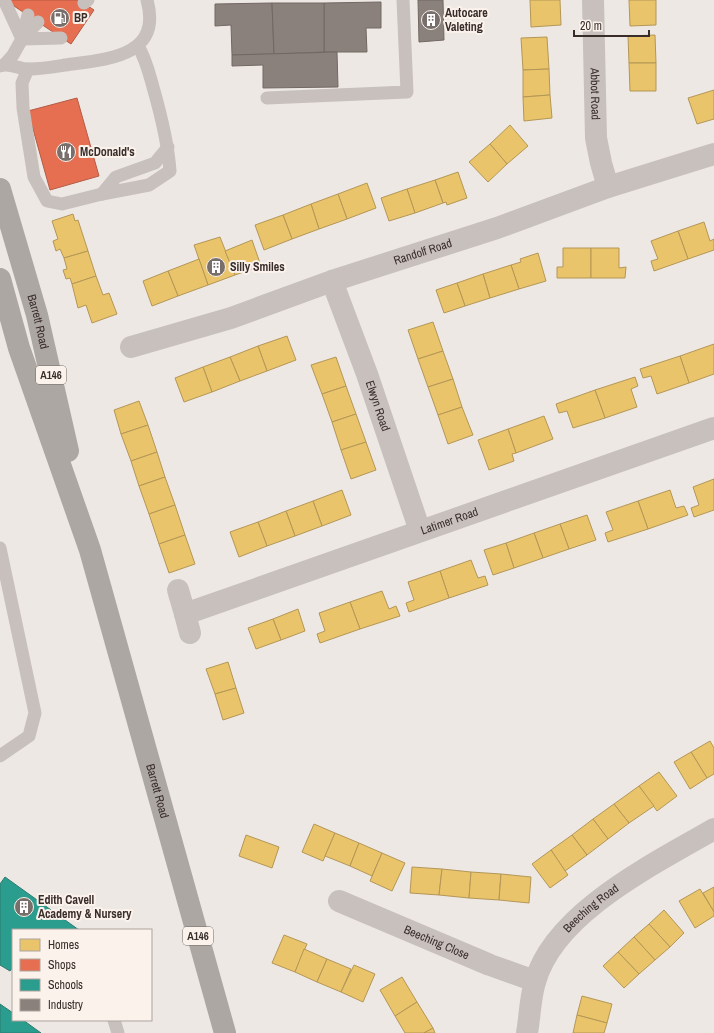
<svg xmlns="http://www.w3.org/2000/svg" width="714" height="1033" font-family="'Archivo Narrow',sans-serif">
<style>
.homes{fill:#e9c46a;stroke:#b49757}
.shops{fill:#e76f51;stroke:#b35b45}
.schools{fill:#2a9d8f;stroke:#2e7b71}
.industry{fill:#8a817c;stroke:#726863}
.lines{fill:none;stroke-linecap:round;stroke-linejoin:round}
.lane{stroke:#c7c0bc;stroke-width:13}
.street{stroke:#c7c0bc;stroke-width:22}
.highway{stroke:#ada7a3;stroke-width:22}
.labels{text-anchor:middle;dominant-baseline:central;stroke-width:4;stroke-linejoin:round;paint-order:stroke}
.shield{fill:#faf2eb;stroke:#736864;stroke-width:1}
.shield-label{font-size:11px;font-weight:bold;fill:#392d2a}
.poi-label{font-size:12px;font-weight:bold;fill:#392d2a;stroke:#faf2eb;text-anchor:start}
.street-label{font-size:12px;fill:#392d2a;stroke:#faf2eb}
</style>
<rect width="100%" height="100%" fill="#eee8e4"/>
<g class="homes">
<path d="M530,0H560L561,25L531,27Z"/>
<path d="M629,0H656V25L630,26Z"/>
<path d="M655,35L656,63H629L628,36Z"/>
<path d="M547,37L549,69L523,70L521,38Z"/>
<path d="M629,63H656V91H630Z"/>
<path d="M549,69L550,95L523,97V70Z"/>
<path d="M714,90V119L697,124L688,98Z"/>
<path d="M550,95L552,118L524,121L523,97Z"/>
<path d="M510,125L528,146L507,164L490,144Z"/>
<path d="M490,144L507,164L488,182L469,162Z"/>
<path d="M458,172L467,198L447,205L446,202L443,203L435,180Z"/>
<path d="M435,180L443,203L415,213L407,189Z"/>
<path d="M367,183L376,208L347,219L338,194Z"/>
<path d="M407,189L415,213L389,221L381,198Z"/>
<path d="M338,194L347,219L319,229L311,204Z"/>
<path d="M311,204L319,229L292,239L283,215Z"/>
<path d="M73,214L75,221L78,220L88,251L64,258L60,249L56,251L53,241L58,239L52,221Z"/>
<path d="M283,215L292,239L264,250L255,225Z"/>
<path d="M704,222L710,241L714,239V250L688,259L678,231Z"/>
<path d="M678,231L688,259L654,271L651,261L658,259L651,241Z"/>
<path d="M220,237L235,275L208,285L194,245Z"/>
<path d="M252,240L261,266L235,275L225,251Z"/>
<path d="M563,248H591V278H557V267H563Z"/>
<path d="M591,248H619V268L626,267L625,278H591Z"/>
<path d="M88,251L96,276L72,284L70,278L66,279L63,270L67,269L64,258Z"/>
<path d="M538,253L546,281L519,289L511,265L521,262L520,259Z"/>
<path d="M199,259L208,285L178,296L168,271Z"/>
<path d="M511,265L519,289L490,298L483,274Z"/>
<path d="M168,271L178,296L152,306L143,281Z"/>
<path d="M483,274L490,298L465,306L457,283Z"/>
<path d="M96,276L103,295L109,293L117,314L92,323L86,305L78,308L72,284Z"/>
<path d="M457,283L465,306L444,313L436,290Z"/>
<path d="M433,322L443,351L418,359L408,330Z"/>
<path d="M287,336L296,360L267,371L258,346Z"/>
<path d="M714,344V374L689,383L680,356Z"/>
<path d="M258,346L267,371L240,381L230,357Z"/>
<path d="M443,351L453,379L428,387L418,359Z"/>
<path d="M680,356L689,383L657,394L651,376L643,378L640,369Z"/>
<path d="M230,357L240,381L212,392L203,367Z"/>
<path d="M336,357L346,386L322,394L311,365Z"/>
<path d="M203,367L212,392L184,402L175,378Z"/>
<path d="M635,377L638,386L631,389L637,407L605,418L595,390Z"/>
<path d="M453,379L462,407L438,415L428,387Z"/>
<path d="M346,386L356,414L332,422L322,394Z"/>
<path d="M595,390L605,418L573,428L567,411L559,413L556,404Z"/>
<path d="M139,401L148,425L121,434L114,410Z"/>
<path d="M462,407L473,435L448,444L438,415Z"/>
<path d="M356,414L366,442L341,450L332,422Z"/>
<path d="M544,416L553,439L516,453L508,429Z"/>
<path d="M148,425L157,452L131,461L121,434Z"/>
<path d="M508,429L516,453L512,454L514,461L489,470L478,440Z"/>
<path d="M366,442L376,470L351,479L341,450Z"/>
<path d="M157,452L165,477L139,486L131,461Z"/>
<path d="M165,477L175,505L149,514L139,486Z"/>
<path d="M714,479V510L694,517L691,508L699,505L693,487Z"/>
<path d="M342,490L351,515L322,526L313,501Z"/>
<path d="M670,490L676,508L684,506L688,515L648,529L638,501Z"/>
<path d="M313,501L322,526L295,536L286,511Z"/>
<path d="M638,501L648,529L608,542L605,533L613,530L606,512Z"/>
<path d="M175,505L185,535L159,544L149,514Z"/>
<path d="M286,511L295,536L267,546L258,522Z"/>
<path d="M587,515L596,540L569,549L560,524Z"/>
<path d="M258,522L267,546L239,557L230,532Z"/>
<path d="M560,524L569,549L543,558L534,533Z"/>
<path d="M534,533L543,558L514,568L506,543Z"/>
<path d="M185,535L195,564L169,573L159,544Z"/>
<path d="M506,543L514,568L493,575L484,550Z"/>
<path d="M471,560L478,578L485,576L488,585L449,598L440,571Z"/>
<path d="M440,571L449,598L409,612L406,603L414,600L408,582Z"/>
<path d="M382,591L389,609L396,606L400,616L360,629L350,602Z"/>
<path d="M350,602L360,629L320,643L317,634L325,631L319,613Z"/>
<path d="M298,609L305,631L281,640L273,619Z"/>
<path d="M273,619L281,640L256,649L248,628Z"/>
<path d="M228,662L236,688L215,694L206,669Z"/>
<path d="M236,688L244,713L223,720L215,694Z"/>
<path d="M710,741L714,748V774L707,778L691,752Z"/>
<path d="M691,752L707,778L690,789L674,762Z"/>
<path d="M659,772L677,796L657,811L639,786Z"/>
<path d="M639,786L654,806L629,823L614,804Z"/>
<path d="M614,804L629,823L608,839L593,819Z"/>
<path d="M593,819L608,839L587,855L572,835Z"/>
<path d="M314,824L335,833L323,861L302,852Z"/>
<path d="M335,833L359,843L350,866L325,856Z"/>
<path d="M246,835L279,847L272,868L239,856Z"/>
<path d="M572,835L587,855L565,871L551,850Z"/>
<path d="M359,843L382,853L372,876L350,866Z"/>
<path d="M551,850L568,875L550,888L532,864Z"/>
<path d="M382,853L405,863L392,891L370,881Z"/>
<path d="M412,867L442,869L439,895L410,893Z"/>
<path d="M442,869L471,872L469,898L439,895Z"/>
<path d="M471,872L501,874L499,900L469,898Z"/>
<path d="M501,874L531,877L529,903L499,900Z"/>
<path d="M714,887V912L703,893Z"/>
<path d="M700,889L714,912V916L695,928L679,901Z"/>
<path d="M664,910L684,933L670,947L649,924Z"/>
<path d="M649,924L670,947L655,960L634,937Z"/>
<path d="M284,935L307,944L295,972L272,963Z"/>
<path d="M634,937L655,960L639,974L618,952Z"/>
<path d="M304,949L327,959L317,982L295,972Z"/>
<path d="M618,952L639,974L624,988L603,966Z"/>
<path d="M327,959L351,969L341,992L317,982Z"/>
<path d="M354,965L375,974L363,1002L341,992Z"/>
<path d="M402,977L417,1002L395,1016L380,990Z"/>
<path d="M582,996L612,1004L607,1023L577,1015Z"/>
<path d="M417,1002L433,1028L424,1033H405L395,1016Z"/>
<path d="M577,1015L607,1023L604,1033H573Z"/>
<path d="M433,1028L435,1033H424Z"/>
</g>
<g class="shops">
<path d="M5,0H79L94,10L71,44Z"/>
<path d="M77,98L99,176L50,190L28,111Z"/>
</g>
<g class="schools">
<path d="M5,877L79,930H13V967L10,971L0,965V884Z"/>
<path d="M0,1004L13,1013V1020H23L41,1033H0Z"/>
</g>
<g class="industry">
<path d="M418,0H443L444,40L419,42Z"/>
<path d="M381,2V28H366L367,52H324V3Z"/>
<path d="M272,3L274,54L232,55L231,25L215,26V4Z"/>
<path d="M272,3H324V52L274,54Z"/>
<path d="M337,52L338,87L263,88V65L232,66V55Z"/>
</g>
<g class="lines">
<g class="lane">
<path d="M4,0L22,39"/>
<path d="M84,3L88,0"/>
<path d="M22,39L61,38"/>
<path d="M22,39L28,15"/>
<path d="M5,64L13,55L22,39L38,22"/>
<path d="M0,66C10,62 20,70 30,69C44,69 58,66 72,64C112,59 162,54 147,0"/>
<path d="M28,69L22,83L23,108L34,177L47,201L62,204L102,194L149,185L170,171C168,142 161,115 153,87C149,73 146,59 138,46"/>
<path d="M267,98L407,92L403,0"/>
<path d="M102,194L116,177L155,163L168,147"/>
<path d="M0,548L35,713L29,736L0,756"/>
<path d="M114,1020L118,1033"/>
</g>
<g class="street">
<path id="s1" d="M593,0L596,138L601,163L608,187"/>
<path id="s2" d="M332,281L367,374L420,531"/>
<path id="s3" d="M131,347L231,318L332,281L497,228L608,187L714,154"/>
<path d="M178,590L185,614"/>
<path id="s4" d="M190,633L185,614L714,428"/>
<path id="s5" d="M339,901L490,965L535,981"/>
<path id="s6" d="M527,1033C530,1016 530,998 535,982C554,912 656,863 714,829"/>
</g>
<g class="highway">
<path id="s7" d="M0,189L37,315L68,451"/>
<path id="s8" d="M0,279L19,348L90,550L225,1033"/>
</g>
</g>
<defs>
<symbol id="fuel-disc" viewBox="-11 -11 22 22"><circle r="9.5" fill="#786e6b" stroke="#faf2eb"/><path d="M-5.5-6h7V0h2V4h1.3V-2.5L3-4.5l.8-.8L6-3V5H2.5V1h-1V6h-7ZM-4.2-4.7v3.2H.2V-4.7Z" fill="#fff"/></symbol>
<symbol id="building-disc" viewBox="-11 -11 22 22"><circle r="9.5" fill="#786e6b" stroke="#faf2eb"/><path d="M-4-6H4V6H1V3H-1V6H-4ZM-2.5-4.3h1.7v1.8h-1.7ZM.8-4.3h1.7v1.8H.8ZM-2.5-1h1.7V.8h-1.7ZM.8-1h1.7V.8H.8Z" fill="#fff"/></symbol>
<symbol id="restaurant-disc" viewBox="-11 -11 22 22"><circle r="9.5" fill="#786e6b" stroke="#faf2eb"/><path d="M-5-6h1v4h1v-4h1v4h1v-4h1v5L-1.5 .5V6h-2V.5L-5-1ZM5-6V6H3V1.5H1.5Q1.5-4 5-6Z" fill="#fff"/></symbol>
</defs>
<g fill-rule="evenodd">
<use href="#fuel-disc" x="49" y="7" width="22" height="22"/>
<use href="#building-disc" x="420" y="9" width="22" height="22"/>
<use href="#restaurant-disc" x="55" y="141" width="22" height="22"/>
<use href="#building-disc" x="205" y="256" width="22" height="22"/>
<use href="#building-disc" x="13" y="896" width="22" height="22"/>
</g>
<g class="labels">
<g class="shield">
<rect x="36" y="366" width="30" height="18" rx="3"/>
<rect x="183" y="927" width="30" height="18" rx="3"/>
</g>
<g class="shield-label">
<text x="51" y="375">A146</text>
<text x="198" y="936">A146</text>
</g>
<g class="poi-label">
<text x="445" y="13">Autocare<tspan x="445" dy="14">Valeting</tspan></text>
<text x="74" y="18">BP</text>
<text x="80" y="152">McDonald's</text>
<text x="230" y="267">Silly Smiles</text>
<text x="38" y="900">Edith Cavell<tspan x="38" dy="14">Academy &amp; Nursery</tspan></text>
</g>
<g class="street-label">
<text stroke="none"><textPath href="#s1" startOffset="94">Abbot Road</textPath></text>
<text stroke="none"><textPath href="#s3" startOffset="307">Randolf Road</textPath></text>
<text stroke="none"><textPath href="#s7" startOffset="138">Barrett Road</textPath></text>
<text stroke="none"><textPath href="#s2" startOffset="133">Elwyn Road</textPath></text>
<text stroke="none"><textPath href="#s4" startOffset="300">Latimer Road</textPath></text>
<text stroke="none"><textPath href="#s8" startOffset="536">Barrett Road</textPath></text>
<text stroke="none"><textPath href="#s6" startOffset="146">Beeching Road</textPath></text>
<text stroke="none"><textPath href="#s5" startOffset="106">Beeching Close</textPath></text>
</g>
</g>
<rect x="12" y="929" width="140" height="92" fill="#faf2eb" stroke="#ada39e"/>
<rect x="20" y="939" width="20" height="12" fill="#e9c46a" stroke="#ada39e"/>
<text x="48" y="949" font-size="12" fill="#392d2a">Homes</text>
<rect x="20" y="959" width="20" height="12" fill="#e76f51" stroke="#ada39e"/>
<text x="48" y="969" font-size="12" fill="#392d2a">Shops</text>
<rect x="20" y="979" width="20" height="12" fill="#2a9d8f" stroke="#ada39e"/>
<text x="48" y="989" font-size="12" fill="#392d2a">Schools</text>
<rect x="20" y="999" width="20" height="12" fill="#8a817c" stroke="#ada39e"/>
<text x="48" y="1009" font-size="12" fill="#392d2a">Industry</text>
<path d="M574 30v6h75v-6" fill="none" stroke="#392d2a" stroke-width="2"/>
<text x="580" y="30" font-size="12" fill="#392d2a" stroke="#faf2eb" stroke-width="3" paint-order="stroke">20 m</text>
</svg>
